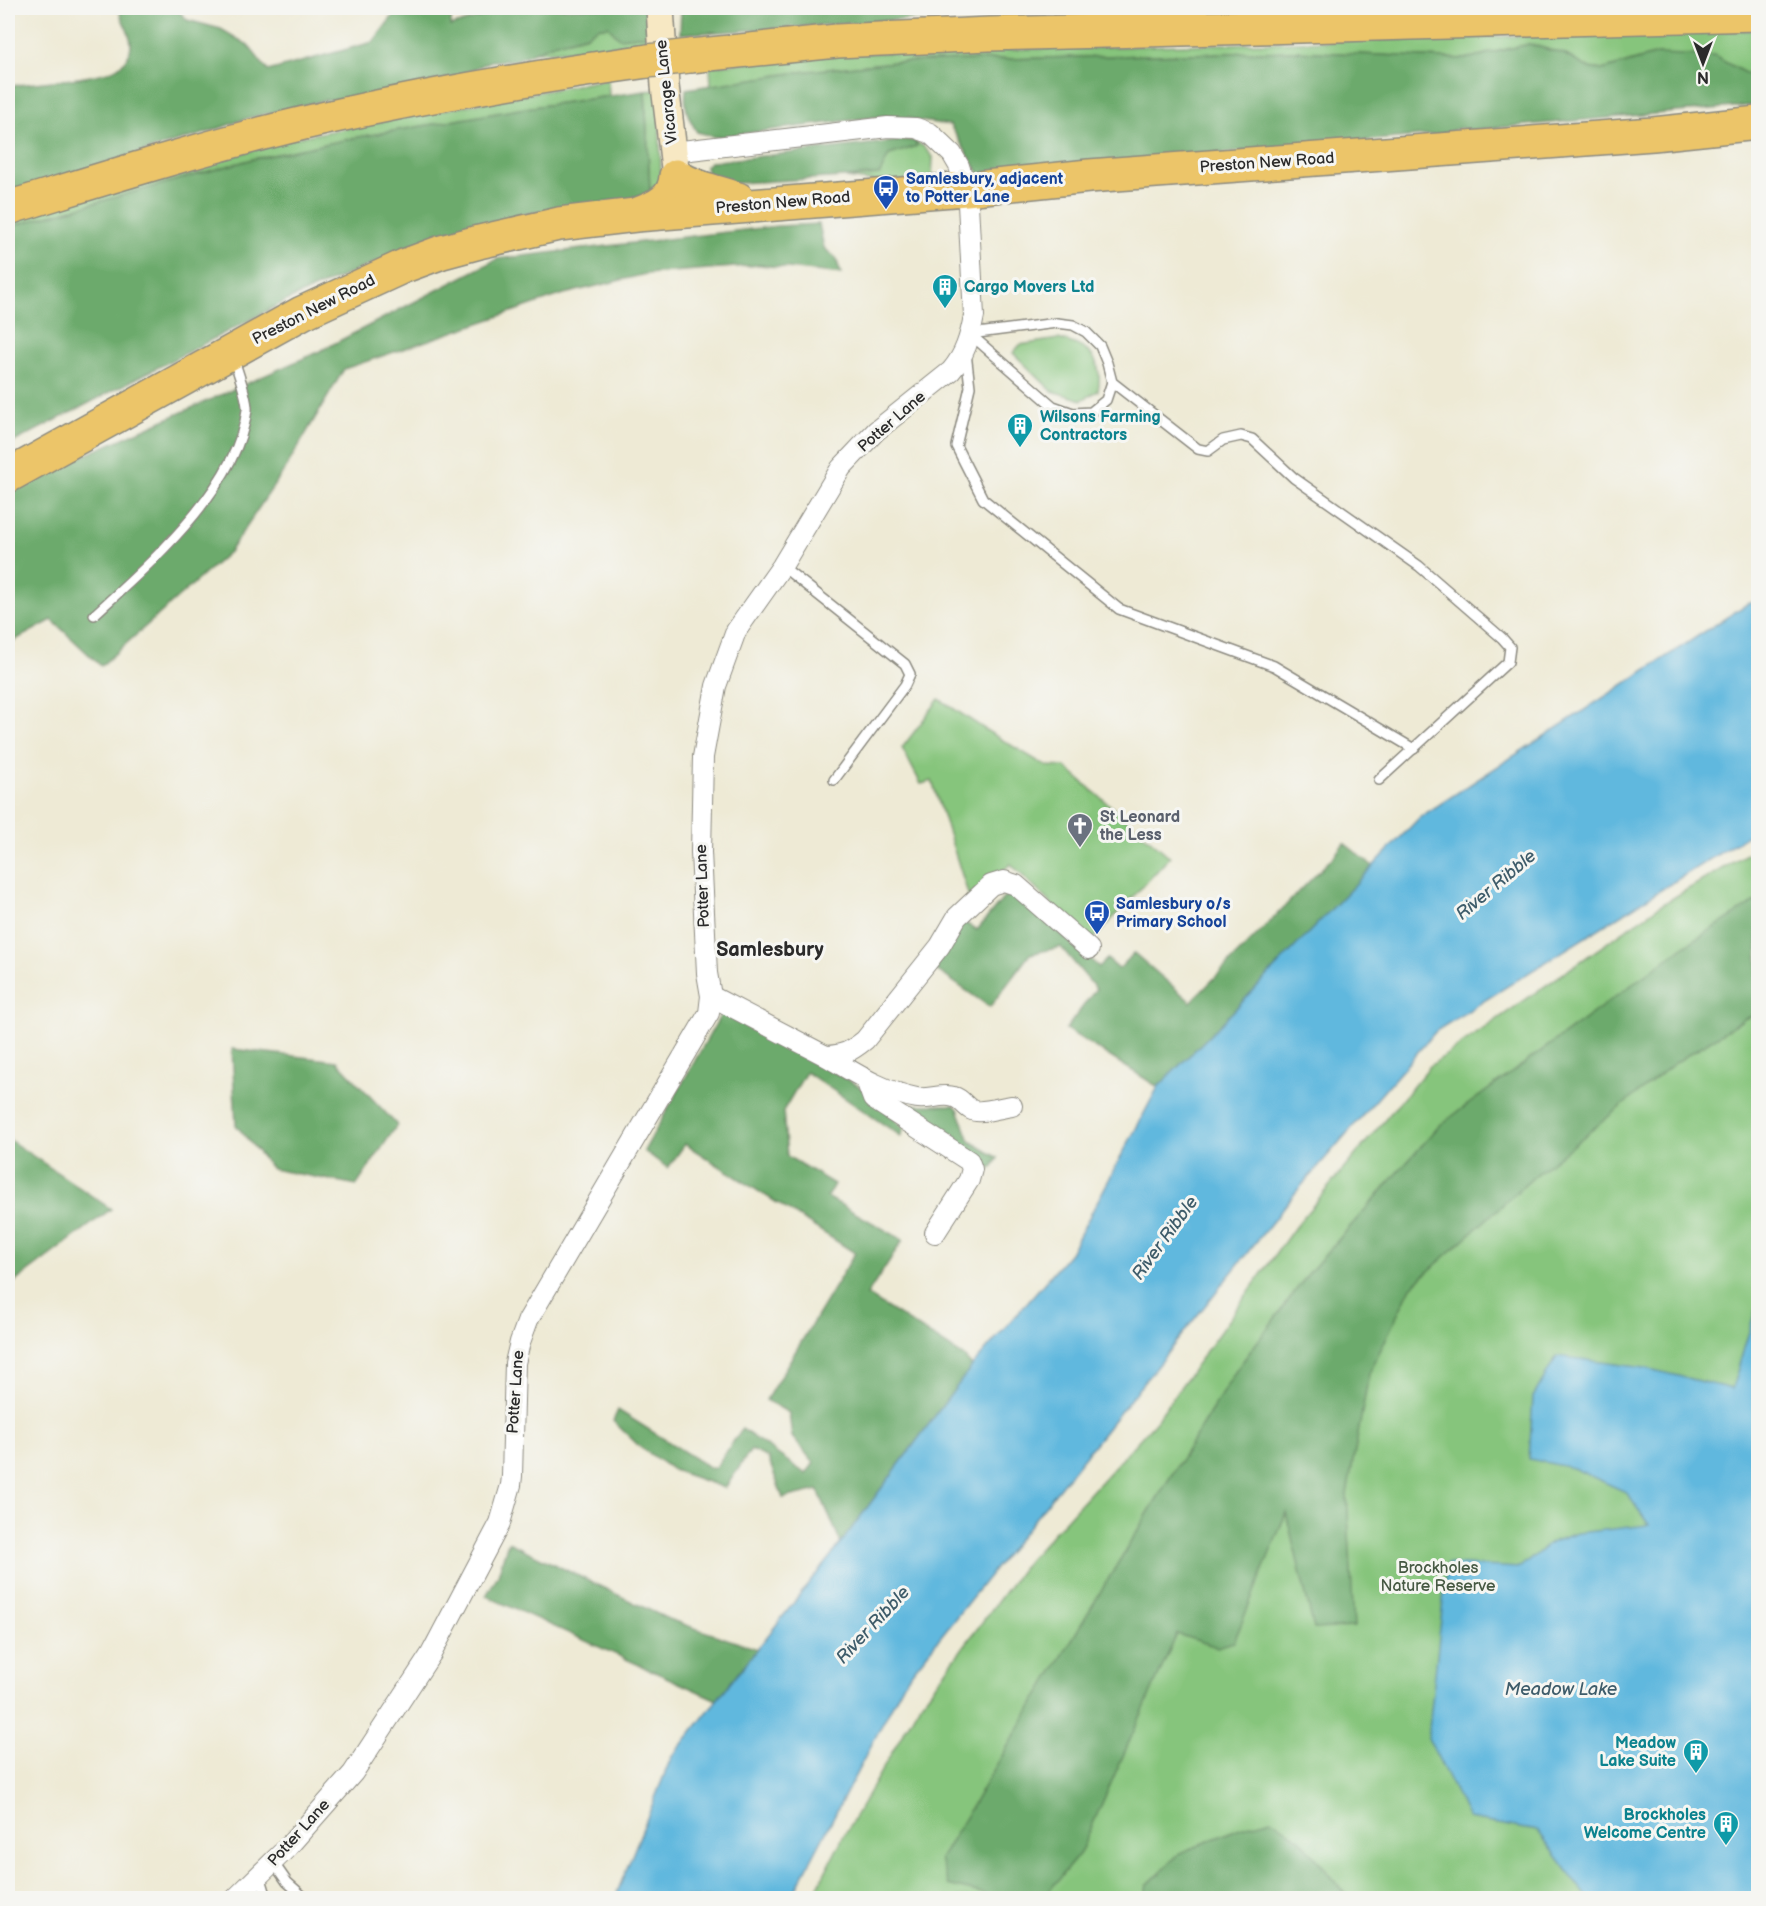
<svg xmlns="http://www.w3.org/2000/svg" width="1766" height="1906" font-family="'Balsamiq Sans',sans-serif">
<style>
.green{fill:#86c57c;stroke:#587854;stroke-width:1.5}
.forest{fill:#6caa6c;stroke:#4c6a4c;stroke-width:1.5}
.water{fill:#61b8de;stroke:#467284;stroke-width:1.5}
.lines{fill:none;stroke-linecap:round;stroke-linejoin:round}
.lane-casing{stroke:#8c8a80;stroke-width:12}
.street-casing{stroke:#8c8a80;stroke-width:22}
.secondary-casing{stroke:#8c8a80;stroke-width:30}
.highway-casing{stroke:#8c8a80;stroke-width:36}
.lane{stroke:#fff;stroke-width:9}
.street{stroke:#fff;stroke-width:20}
.secondary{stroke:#f7e8c3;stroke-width:27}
.highway{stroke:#ecc569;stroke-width:33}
.highway-bridge-casing{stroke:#8c8a80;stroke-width:36;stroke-linecap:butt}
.highway-bridge{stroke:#ecc569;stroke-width:33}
.labels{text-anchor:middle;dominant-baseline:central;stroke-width:6;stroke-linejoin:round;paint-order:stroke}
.street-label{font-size:16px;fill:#2b2b2b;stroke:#f6f6f2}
.transit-label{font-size:16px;font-weight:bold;fill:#164399;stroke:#f6f6f2;text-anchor:start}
.culture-label{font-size:16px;font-weight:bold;fill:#0d838f;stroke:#f6f6f2;text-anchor:start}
.worship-label{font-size:16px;font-weight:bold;fill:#5b616d;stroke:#f6f6f2;text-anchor:start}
.park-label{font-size:16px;fill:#465943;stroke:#f6f6f2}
.water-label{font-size:18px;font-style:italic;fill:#3e5c6a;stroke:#f6f6f2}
.quarter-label{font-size:20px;font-weight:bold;fill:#2b2b2b;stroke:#f6f6f2}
</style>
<rect width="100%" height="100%" fill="#f6f6f2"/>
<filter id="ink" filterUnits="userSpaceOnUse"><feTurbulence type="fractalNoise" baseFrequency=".0167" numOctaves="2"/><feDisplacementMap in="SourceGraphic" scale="12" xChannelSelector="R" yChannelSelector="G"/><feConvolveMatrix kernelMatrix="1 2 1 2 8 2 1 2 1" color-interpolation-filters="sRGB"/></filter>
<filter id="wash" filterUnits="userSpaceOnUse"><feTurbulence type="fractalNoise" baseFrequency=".008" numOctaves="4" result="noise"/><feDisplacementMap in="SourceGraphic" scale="24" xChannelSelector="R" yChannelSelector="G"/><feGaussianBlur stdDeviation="1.35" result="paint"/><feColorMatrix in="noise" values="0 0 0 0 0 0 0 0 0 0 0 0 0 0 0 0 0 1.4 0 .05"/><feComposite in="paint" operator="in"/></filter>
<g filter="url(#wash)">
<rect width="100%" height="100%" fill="#eeead5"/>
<g class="green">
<path d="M608,26L649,35V40L589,50L534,52L553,44L587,35L596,28Z"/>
<path d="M1758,30V82L1747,75L1657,54L1602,70L1588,68L1564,54L1529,44L1465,59L1294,51L895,62L799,72L711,86L710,66L832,54Z"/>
<path d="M608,79L609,96L526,108L359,137L253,159L8,227V220L294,138Z"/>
<path d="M659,90L661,181L650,191L645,91Z"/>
<path d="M914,141L923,146L933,157L932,177L886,183L846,178L879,175L889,155L916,146Z"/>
<path d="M1058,339C1088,346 1104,358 1098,391L1082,400L1052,391L1013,353L1020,345Z"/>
<path d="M939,699L989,732L1046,766L1065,767L1170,857L1090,943L1011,864L969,897L932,781L921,784L902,748Z"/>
<path d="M1758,847V1898H812L842,1839L917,1709L1028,1561L1156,1421L1295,1227L1430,1066L1663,904Z"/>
</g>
<g class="forest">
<path d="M119,8H176L187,20L221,29L248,45L268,71L373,42L399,8H452L451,26L509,8H647L649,35L619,38L608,26L597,28L587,35L553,44L516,60L491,61L459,76L352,99L326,100L248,118L206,133L8,192V87C34,81 99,80 118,67C126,62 131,53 131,43C130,30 120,20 119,8Z"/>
<path d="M681,8H1022L1002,13L737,31L680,34Z"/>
<path d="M1529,44L1564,54L1588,68L1602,70L1657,54L1714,56L1758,80V105L1470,130L1460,128L1442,134L980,175L950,125L884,116L715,137L697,132C687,116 684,108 686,89L799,72L895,62L1294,51L1465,59Z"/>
<path d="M645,91L650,191L637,198L524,214L417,245L292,298L8,445V227L253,159L359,137L526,108Z"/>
<path d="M906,140L914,141L917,146L889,155L879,175L721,184L707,174L706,166L710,162Z"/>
<path d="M819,224L824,248L836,258L841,274L760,265L646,274L564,294L344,369L285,469L229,552L101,666L52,620L8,644V489L318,352L497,259L778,226Z"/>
<path d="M1344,843L1373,866L1223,1022L1158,1087L1066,1029L1096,989L1061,947L1030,954L990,1007L935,969L962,921L977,930L1010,890L1099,967L1107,959L1119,969L1134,953L1191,1002L1335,855Z"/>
<path d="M1758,900V1014L1744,1019L1675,1063L1536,1175L1411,1287L1369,1374L1347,1494L1354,1627L1314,1629L1286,1513L1234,1642L1217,1647L1177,1634L1080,1853L1043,1898L990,1895L948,1885L940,1859L1148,1513L1237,1369L1308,1274L1440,1125L1686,945Z"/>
<path d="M723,1011L859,1086L904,1128L901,1136L806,1072L783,1111L787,1156L834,1184L827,1197L903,1240L867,1295L963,1356L972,1366L841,1543L818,1490L783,1498L768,1458L751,1450L725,1488L673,1470L639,1446L613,1421L618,1410L710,1468H715L742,1429L806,1474L814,1463L792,1437L789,1413L766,1400L855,1253L685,1144L668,1168L644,1151Z"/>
<path d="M232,1049L337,1061L397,1125L357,1185L272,1169L236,1125Z"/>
<path d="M914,1105H954L958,1109L970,1141L998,1158L991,1169L910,1112Z"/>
<path d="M8,1139L111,1209L8,1287Z"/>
<path d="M508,1542L668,1619L757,1649L717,1700L486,1596L498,1575Z"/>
<path d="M1271,1819L1300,1839L1347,1895L1346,1898H1144L1147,1885L1180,1853L1240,1828Z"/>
</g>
<g class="water">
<path d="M1758,601V829L1436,1031L1296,1192L905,1681L791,1898H615L671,1758L841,1543L972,1366L1070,1253L1158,1087L1223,1022L1420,817L1747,604Z"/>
<path d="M1758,1301V1898H1588L1538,1831L1469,1819L1428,1738L1447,1564L1520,1568L1550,1543L1577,1533L1649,1525L1626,1492L1573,1468L1529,1459L1533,1397L1557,1356L1645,1368L1732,1389Z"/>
</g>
</g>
<g filter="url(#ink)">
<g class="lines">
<defs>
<g id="lane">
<path d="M970,334L1057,323L1073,325L1086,332L1100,346L1107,363L1112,382L1198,449L1208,451L1223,440L1241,436L1252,439L1294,478L1419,566L1502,638L1510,647L1508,662L1379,780"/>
<path d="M970,334L1053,406L1073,413L1091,412L1106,400L1112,382"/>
<path d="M966,353L970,387L956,446L983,499L1119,609L1274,666L1414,749"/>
<path d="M782,566L905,664L910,674L905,685L834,780"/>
<path d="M94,615C149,564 237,489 247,410C248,399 237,369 233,357"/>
<path d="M273,1862L287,1882L305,1898"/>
<path d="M260,1875L267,1898"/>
</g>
<g id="street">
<path d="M711,996L826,1056C844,1055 850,1052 865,1040L940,946L957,917L991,885L1004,881L1016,885L1089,949"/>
<path d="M826,1056C855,1073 883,1092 917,1098C929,1100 942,1093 954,1097C962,1099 965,1107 972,1110C980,1114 1003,1107 1012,1106"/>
<path d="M866,1080L873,1099L969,1161L972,1169L969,1180L935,1233"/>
<path d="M236,1898L288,1847L353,1773L431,1654L500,1523L511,1485L512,1476L515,1363L520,1342L528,1320L709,1013L711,996L707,973L701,852L703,757L716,686L736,631L782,566L841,468L876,431L951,371C965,355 970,337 974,316L968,204L966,189L959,166L952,154L930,133L916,128L888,127L673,152"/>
</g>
<path id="secondary" d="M660,8L665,86L676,176"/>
<g id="highway">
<path d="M690,56L837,41L989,34L1758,14"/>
<path d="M8,208C113,176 219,142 326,118C433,94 540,76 648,61"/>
<path d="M638,214C658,207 675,199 676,176C699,190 714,190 738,199"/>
<path d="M8,476L302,313L404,266L442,252L479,242L559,224L636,215L966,189L1089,176L1653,134L1758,123"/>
</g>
</defs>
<use href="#lane" class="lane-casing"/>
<use href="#street" class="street-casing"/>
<use href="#secondary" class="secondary-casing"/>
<use href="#highway" class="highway-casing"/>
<use href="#lane" class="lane"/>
<use href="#street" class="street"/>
<use href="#secondary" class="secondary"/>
<use href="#highway" class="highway"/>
<defs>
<path id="highway-bridge" d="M648,61L690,56"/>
</defs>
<use href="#highway-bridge" class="highway-bridge-casing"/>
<use href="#highway-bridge" class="highway-bridge"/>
</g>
</g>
<defs>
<symbol id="bus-pin" viewBox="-11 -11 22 30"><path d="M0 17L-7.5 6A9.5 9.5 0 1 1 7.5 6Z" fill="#1a4fb4" stroke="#f6f6f2"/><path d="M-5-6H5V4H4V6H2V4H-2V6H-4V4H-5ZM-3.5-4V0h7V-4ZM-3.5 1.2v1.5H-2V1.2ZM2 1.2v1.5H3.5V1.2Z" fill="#fff"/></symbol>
<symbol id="building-pin" viewBox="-11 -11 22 30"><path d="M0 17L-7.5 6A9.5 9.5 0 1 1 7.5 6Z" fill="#0f9aa8" stroke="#f6f6f2"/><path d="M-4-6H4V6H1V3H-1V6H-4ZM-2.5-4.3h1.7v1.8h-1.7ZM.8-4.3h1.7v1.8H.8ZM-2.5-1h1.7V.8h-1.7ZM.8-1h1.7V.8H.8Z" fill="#fff"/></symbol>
<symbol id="church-pin" viewBox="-11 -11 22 30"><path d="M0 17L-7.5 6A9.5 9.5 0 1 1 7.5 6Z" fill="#6b7280" stroke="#f6f6f2"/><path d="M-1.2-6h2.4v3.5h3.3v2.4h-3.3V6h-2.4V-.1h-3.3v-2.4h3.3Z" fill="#fff"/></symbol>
</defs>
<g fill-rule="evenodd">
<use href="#bus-pin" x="871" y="173" width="30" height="40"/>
<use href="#building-pin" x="930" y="272" width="30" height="40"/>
<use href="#building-pin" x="1005" y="411" width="30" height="40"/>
<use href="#church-pin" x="1065" y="811" width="30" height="40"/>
<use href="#bus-pin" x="1082" y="898" width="30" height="40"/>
<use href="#building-pin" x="1681" y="1737" width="30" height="40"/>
<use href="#building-pin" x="1711" y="1809" width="30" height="40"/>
</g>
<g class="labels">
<g class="street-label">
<text transform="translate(667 92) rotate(-96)">Vicarage Lane</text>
<text transform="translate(1267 163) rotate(-4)">Preston New Road</text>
<text transform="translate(783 203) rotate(-5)">Preston New Road</text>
<text transform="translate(314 310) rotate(-27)">Preston New Road</text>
<text transform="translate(892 422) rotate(-41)">Potter Lane</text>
<text transform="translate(703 886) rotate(-92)">Potter Lane</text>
<text transform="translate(516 1392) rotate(-86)">Potter Lane</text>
<text transform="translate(299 1833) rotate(-48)">Potter Lane</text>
</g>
<g class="transit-label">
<text x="906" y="179">Samlesbury, adjacent<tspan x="906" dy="18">to Potter Lane</tspan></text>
<text x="1116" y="904">Samlesbury o/s<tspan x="1116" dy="18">Primary School</tspan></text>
</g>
<g class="culture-label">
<text x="964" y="287">Cargo Movers Ltd</text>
<text x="1040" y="417">Wilsons Farming<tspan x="1040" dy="18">Contractors</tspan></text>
<text x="1676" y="1743" text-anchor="end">Meadow<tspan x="1676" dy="18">Lake Suite</tspan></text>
<text x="1706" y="1815" text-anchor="end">Brockholes<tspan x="1706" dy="18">Welcome Centre</tspan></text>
</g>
<g class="worship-label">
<text x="1100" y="817">St Leonard<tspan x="1100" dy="18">the Less</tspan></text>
</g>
<g class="park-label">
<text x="1438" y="1568">Brockholes<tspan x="1438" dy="18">Nature Reserve</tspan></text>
</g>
<g class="water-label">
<text transform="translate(1496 885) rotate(-40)">River Ribble</text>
<text transform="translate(1165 1238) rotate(-54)">River Ribble</text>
<text transform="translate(873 1625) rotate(-47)">River Ribble</text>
<text x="1561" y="1689">Meadow Lake</text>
</g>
<g class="quarter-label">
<text x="770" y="950">Samlesbury</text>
</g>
</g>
<rect width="1766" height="1906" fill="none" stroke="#f6f6f2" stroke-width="30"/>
<g transform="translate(1703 63) rotate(180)" stroke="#f6f6f2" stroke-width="4.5" paint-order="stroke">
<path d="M0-4.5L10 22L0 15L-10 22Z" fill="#2b2b2b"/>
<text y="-9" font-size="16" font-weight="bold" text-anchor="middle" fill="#2b2b2b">N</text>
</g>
</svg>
